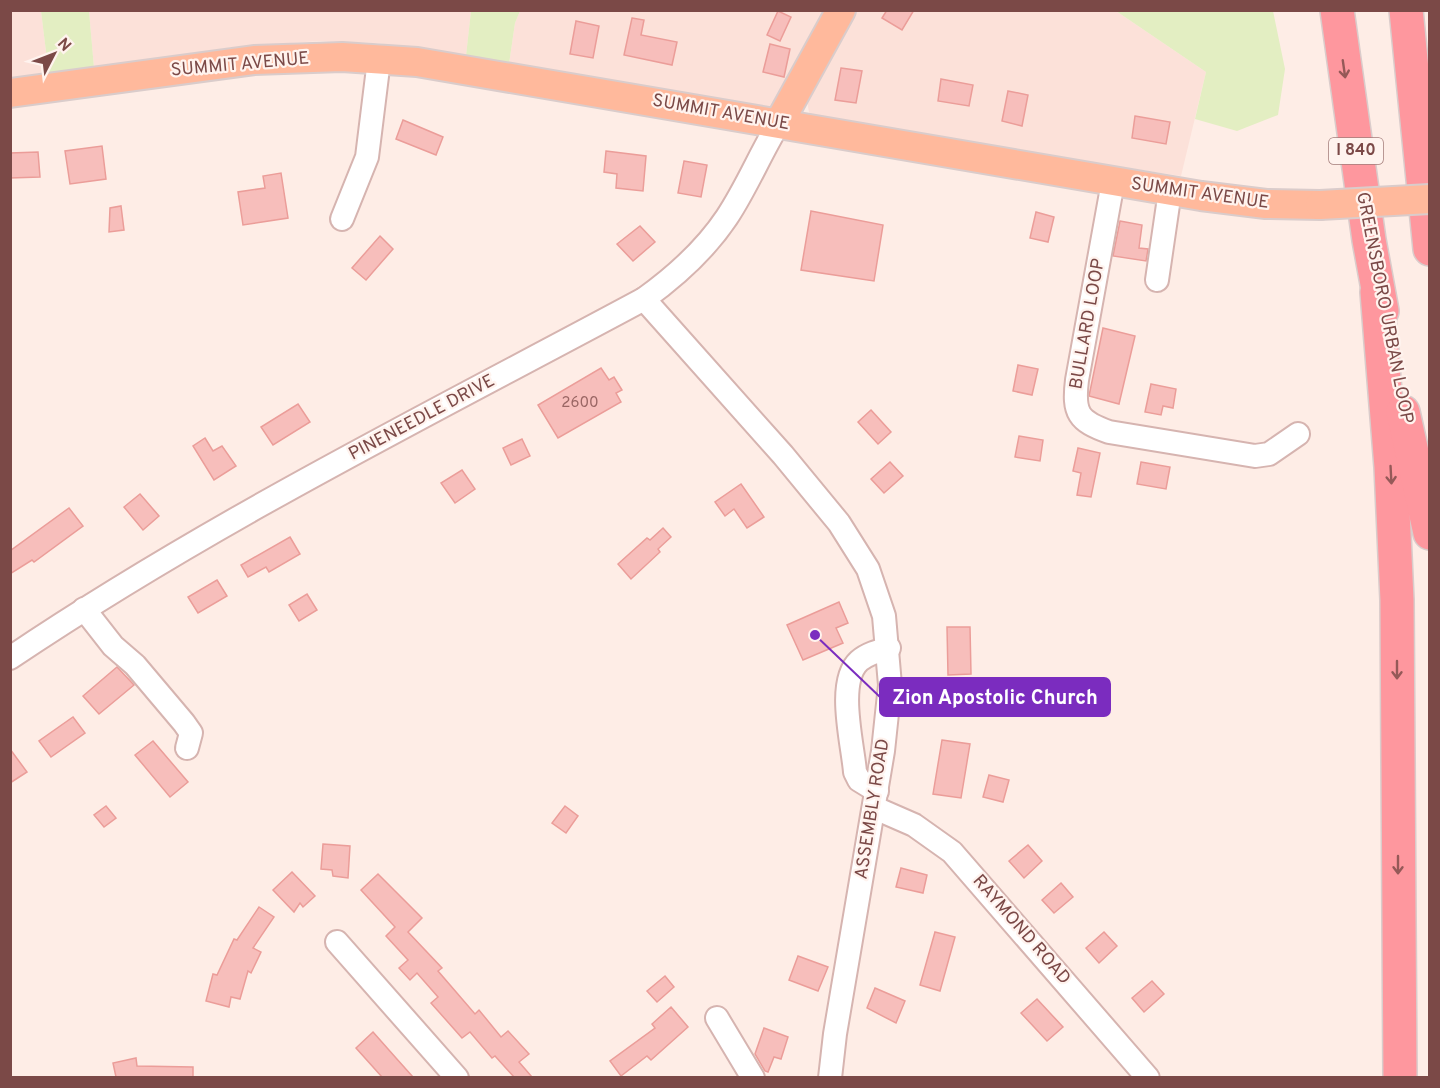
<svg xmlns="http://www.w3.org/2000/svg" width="1440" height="1088" font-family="Overpass,sans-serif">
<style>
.residential{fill:#fce1d9}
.green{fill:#e3eec2}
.building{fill:#f7bebb;stroke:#eb9d99;stroke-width:1.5}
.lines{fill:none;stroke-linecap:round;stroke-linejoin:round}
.minor-casing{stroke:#d6b4b0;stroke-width:26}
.major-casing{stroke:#dacccb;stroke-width:32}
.highway-casing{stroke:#dacccb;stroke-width:36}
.minor{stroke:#fff;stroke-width:22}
.major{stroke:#ffb99c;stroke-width:28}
.highway{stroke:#fe979e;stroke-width:33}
.major-bridge-casing{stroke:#dacccb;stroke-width:32;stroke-linecap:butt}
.major-bridge{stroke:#ffb99c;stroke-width:28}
.oneway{stroke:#955958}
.labels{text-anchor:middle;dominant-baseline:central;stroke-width:4.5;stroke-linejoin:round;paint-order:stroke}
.number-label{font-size:15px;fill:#9a6664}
.shield{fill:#fff3ee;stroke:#a37c79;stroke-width:1.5}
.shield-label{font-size:16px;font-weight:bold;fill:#7b4947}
.street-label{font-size:18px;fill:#7b4947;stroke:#fff3ee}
.leader{fill:none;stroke:#7b2cbf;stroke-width:2}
.callout-dot{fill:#7b2cbf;stroke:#fff3ee;stroke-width:2}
.callout{fill:#7b2cbf;stroke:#7b2cbf;stroke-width:2}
.callout-label{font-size:20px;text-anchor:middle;font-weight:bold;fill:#fff}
</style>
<rect width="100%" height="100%" fill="#feede6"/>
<g class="residential">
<path d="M10,11H41L49,76L11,82Z"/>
<path d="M89,11H471L466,56L377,43L320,41L234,47L94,68Z"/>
<path d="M520,11H828L772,107L762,111L509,64L515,23Z"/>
<path d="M855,11H1116L1206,72L1181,176L814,120L809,112L807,101Z"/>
</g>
<g class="green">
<path d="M41,11H89L94,68L49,76Z"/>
<path d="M471,11H520L515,23L509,64L466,56Z"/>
<path d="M1116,11H1273L1285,69L1278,115L1237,131L1195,119L1206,72Z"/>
</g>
<g class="building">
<path d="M887,10H914L902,30L882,18Z"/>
<path d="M778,11L791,17L780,41L767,35Z"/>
<path d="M632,18L644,20L641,35L677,42L672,65L624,55Z"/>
<path d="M576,21L599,26L593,58L570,54Z"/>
<path d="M770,44L790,49L784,77L763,72Z"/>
<path d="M841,68L862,71L856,103L835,100Z"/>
<path d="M941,79L973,85L969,106L938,101Z"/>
<path d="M1008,91L1028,95L1022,126L1002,121Z"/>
<path d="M1135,116L1170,122L1166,144L1132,138Z"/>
<path d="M403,120L443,137L436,155L396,139Z"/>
<path d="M102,146L106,179L70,184L65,151Z"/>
<path d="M606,151L646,156L643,191L616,188L617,174L604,172Z"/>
<path d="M38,152L40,177L10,178V153Z"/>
<path d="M684,161L707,165L701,197L678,193Z"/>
<path d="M281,173L288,218L243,225L238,192L265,188L263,176Z"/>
<path d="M121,206L124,230L109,232L110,208Z"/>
<path d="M811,211L883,225L874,281L801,270Z"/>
<path d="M1036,212L1054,217L1048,242L1030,238Z"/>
<path d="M1120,221L1142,225L1139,248L1148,249L1146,261L1113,256Z"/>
<path d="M640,226L655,242L633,261L617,244Z"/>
<path d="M380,236L393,249L366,280L352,268Z"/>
<path d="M1103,328L1135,336L1119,404L1089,396Z"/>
<path d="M1018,365L1038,369L1032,395L1013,391Z"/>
<path d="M601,368L609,380L614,377L622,390L616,393L621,402L558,438L538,405Z"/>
<path d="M1151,384L1176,389L1173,408L1163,406L1161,415L1145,412Z"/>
<path d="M298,404L310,422L273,445L261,427Z"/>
<path d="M871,410L891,432L878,444L858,422Z"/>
<path d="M1019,436L1043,440L1040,461L1015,457Z"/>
<path d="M205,438L213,451L222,446L236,466L214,480L193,446Z"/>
<path d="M522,439L530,456L511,465L503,448Z"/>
<path d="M1078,448L1100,453L1091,497L1077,495L1081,473L1073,471Z"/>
<path d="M890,462L903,476L884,493L871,479Z"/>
<path d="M1141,462L1170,467L1166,489L1137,484Z"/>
<path d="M462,470L475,489L455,503L441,483Z"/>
<path d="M741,484L764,517L747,528L734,509L725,516L715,502Z"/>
<path d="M140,494L159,516L143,530L124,507Z"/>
<path d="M69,508L83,526L34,562L32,560L10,574V551Z"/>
<path d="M663,528L671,537L658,549L660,552L631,579L618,564L647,538L650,540Z"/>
<path d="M290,537L300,554L269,572L266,567L248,577L241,565Z"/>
<path d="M217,580L227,596L198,613L188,597Z"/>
<path d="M307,594L317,610L299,621L289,605Z"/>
<path d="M839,602L848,623L836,628L843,643L803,660L787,625Z"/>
<path d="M947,627H970L971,674L948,675Z"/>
<path d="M117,667L134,685L99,714L83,696Z"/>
<path d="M73,717L85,733L51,757L39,741Z"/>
<path d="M942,740L970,744L961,798L933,794Z"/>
<path d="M153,741L188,782L170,797L135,755Z"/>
<path d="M10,749L27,772L10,783Z"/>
<path d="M989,775L1009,780L1003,802L983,797Z"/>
<path d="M106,806L116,818L104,827L94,815Z"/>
<path d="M565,806L578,816L566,833L552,823Z"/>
<path d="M323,844L350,846L348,878L333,876L332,870L321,869Z"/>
<path d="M1028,845L1042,861L1024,878L1009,861Z"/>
<path d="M901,868L927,875L923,893L896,887Z"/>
<path d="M292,872L315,896L303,907L300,903L294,912L273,890Z"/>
<path d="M378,874L422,918L408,932L442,968L438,971L475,1014L479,1010L501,1037L508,1031L529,1054L519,1062L532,1077H514L495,1056L492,1058L470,1032L462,1038L431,1003L438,997L417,973L410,980L399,968L408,960L386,936L395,927L361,890Z"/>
<path d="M1061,883L1073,897L1054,913L1042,900Z"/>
<path d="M259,907L274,917L253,948L261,952L251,973L248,971L240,999L231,997L229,1007L206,1001L213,974L217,975L234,939L237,940Z"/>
<path d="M935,932L955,937L940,991L920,985Z"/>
<path d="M1104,932L1117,946L1099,963L1086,948Z"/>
<path d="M798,956L828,967L818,991L789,980Z"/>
<path d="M665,976L674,987L657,1002L647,991Z"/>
<path d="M1152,981L1164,994L1144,1012L1132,998Z"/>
<path d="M875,988L905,1001L896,1023L867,1008Z"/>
<path d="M1037,999L1063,1027L1047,1041L1021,1013Z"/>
<path d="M671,1007L688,1027L651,1060L647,1056L621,1076L610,1061L655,1028L652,1024Z"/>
<path d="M764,1028L788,1037L781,1059L774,1057L768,1072L765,1071L755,1054Z"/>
<path d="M373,1032L396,1058L413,1077H382L356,1048Z"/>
<path d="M136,1058L137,1066L193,1067V1077H116L113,1063Z"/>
</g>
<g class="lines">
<defs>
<g id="minor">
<path d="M1113,182L1077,380C1073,413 1078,421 1109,432L1255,456L1269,454L1298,434"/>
<path d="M342,219L367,157L379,60"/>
<path d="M1157,280L1170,191"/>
<path d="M644,299L783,455L839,523L868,569L884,616L890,685L883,751L835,1034L830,1078"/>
<path d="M84,609L113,646L135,665L184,723L191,733L187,748"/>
<path d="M10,658C212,522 430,414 644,299C676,276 705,250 727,217C747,187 760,154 779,123"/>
<path d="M877,791L859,780L855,772C853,745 836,682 859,661C867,654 878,651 889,648"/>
<path d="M875,808L914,825L952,852L1148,1078"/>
<path d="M337,942L457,1078"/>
<path d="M717,1018L753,1078"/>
</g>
<g id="major">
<path d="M10,93L254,60L342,57L417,62L1201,196L1266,204L1320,205"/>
<path d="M779,123L841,10"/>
</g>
<g id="highway">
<path d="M1337,10L1369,240L1382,311"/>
<path d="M1406,10L1430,249"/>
<path d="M1377,292L1391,467L1397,600L1400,1078"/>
<path d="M1403,412L1430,533"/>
</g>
</defs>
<use href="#minor" class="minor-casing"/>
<use href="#major" class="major-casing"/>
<use href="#highway" class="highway-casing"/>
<use href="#minor" class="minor"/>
<use href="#major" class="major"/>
<use href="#highway" class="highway"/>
<defs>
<path id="major-bridge" d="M1320,205L1430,199"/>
</defs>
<use href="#major-bridge" class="major-bridge-casing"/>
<use href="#major-bridge" class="major-bridge"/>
</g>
<defs><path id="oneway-shaft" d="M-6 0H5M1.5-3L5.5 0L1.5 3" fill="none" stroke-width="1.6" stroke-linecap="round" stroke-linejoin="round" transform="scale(1.5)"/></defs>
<g class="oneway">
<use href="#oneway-shaft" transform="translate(1344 69) rotate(82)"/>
<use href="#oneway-shaft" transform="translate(1391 475) rotate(87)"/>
<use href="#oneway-shaft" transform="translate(1397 670) rotate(90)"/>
<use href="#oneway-shaft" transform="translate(1398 865) rotate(90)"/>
</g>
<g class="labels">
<g class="number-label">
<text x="580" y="403">2600</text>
</g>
<rect class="shield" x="1329" y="138" width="54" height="26" rx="4.5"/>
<g class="shield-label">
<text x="1356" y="151">I 840</text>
</g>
<g class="street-label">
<text transform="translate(240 65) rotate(-5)">SUMMIT AVENUE</text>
<text transform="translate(721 113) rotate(10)">SUMMIT AVENUE</text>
<text transform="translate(1200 194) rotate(8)">SUMMIT AVENUE</text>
<text transform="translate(1384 308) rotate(79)">GREENSBORO URBAN LOOP</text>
<text transform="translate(1088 324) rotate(-80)">BULLARD LOOP</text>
<text transform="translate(422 418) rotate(-28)">PINENEEDLE DRIVE</text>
<text transform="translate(873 809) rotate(-81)">ASSEMBLY ROAD</text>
<text transform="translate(1021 930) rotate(49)">RAYMOND ROAD</text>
</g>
</g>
<path class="leader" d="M815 635L880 697"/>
<circle class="callout-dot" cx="815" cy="635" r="6"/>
<rect class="callout" x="880" y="678" width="230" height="38" rx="6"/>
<g class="callout-label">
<text x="995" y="704">Zion Apostolic Church</text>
</g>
<rect width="1440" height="1088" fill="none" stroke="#7b4947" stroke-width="24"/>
<g transform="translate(54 54) rotate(48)" stroke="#fff3ee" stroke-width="4.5" paint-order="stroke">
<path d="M0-4.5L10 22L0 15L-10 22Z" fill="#7b4947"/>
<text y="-9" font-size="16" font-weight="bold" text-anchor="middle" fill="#7b4947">N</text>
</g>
</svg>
